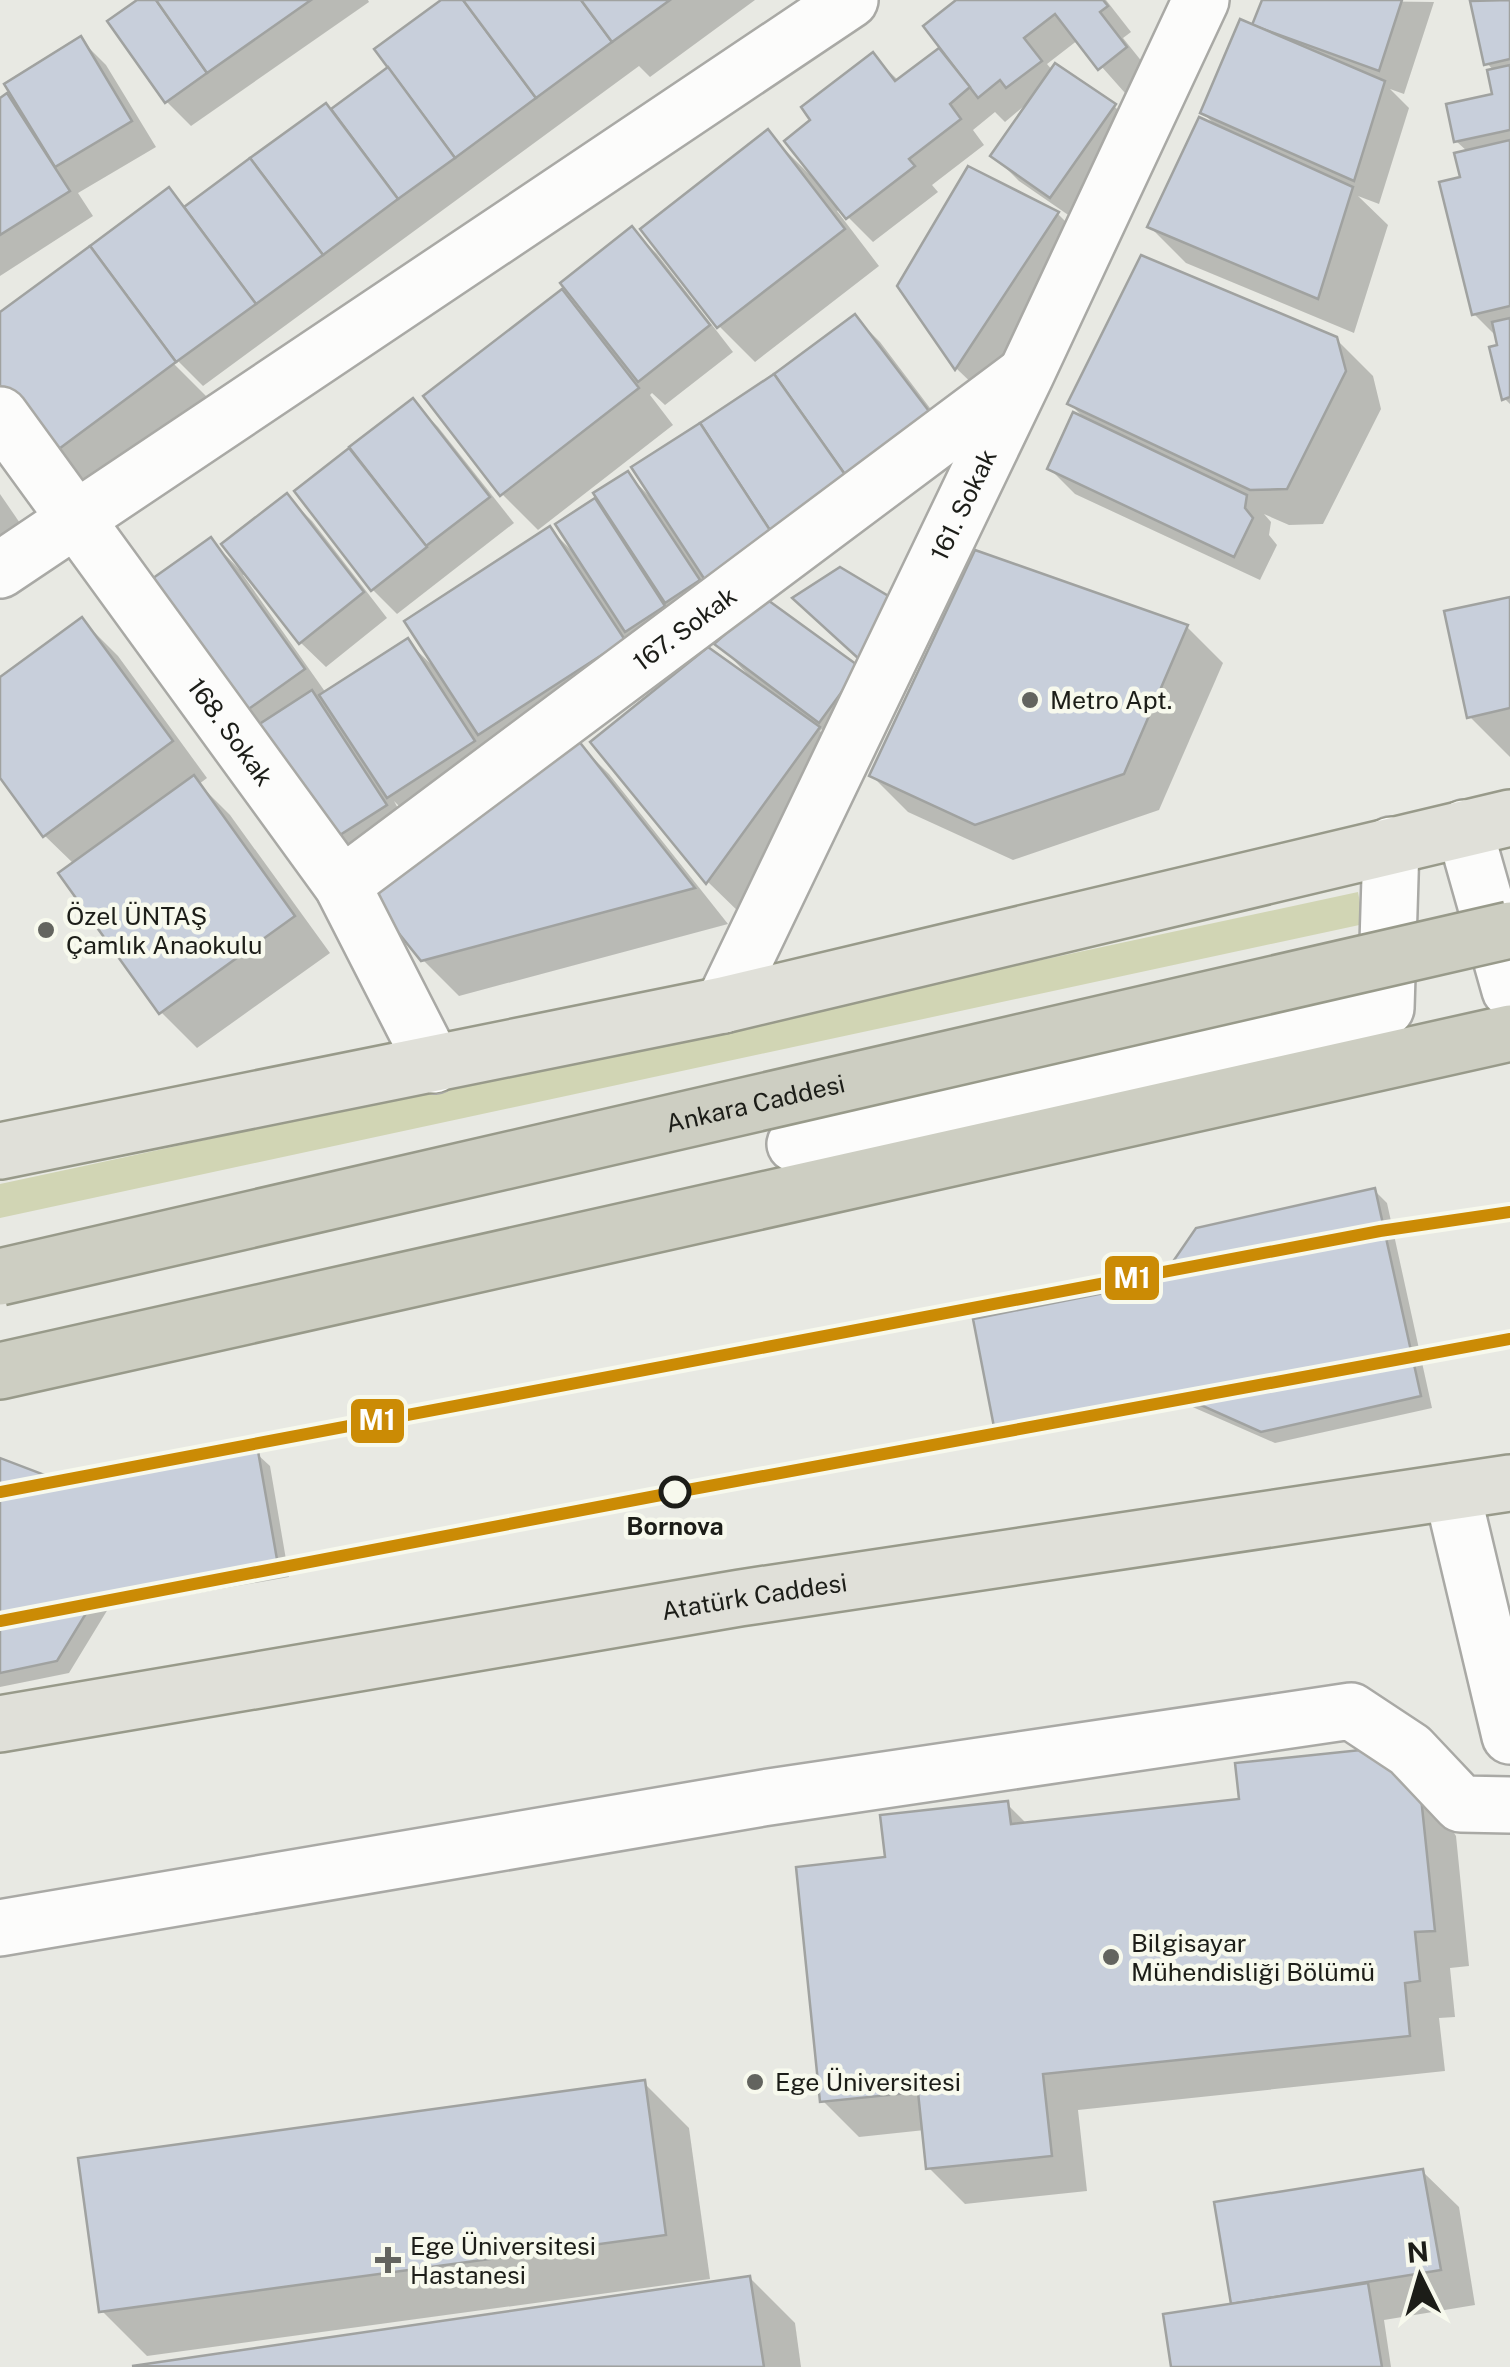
<svg xmlns="http://www.w3.org/2000/svg" width="1510" height="2367" font-family="'Public Sans',sans-serif">
<style>
.green{fill:#d1d5b4}
.shadow{fill:#0003}
.building{fill:#c8cfdb;stroke:#a0a2a0;stroke-width:2.5}
.lines{fill:none;stroke-linecap:round;stroke-linejoin:round}
.minor-casing{stroke:#a9a9a5;stroke-width:60}
.major-casing{stroke:#989a8a;stroke-width:60}
.highway-casing{stroke:#989a8a;stroke-width:60}
.minor{stroke:#fcfcfb;stroke-width:55}
.major{stroke:#e0e0d9;stroke-width:55}
.highway{stroke:#cdcec2;stroke-width:55}
.highway-bridge-casing{stroke:#989a8a;stroke-width:60;stroke-linecap:butt}
.highway-bridge{stroke:#cdcec2;stroke-width:55}
.metro-1-casing{stroke:#f7f9ed;stroke-width:20}
.metro-1{stroke:#cb8b05;stroke-width:12}
.poi-dot{fill:#63645f;stroke:#f7f9ed;stroke-width:4}
.stop-dot{fill:#f7f9ed;stroke:#1c1d18;stroke-width:5}
.labels{text-anchor:middle;dominant-baseline:central;stroke-width:9;stroke-linejoin:round;paint-order:stroke}
.street-label{font-size:25px;fill:#1c1d18;stroke:#f7f9ed}
.poi-label{font-size:25px;fill:#1c1d18;stroke:#f7f9ed;text-anchor:start}
.stop-label{font-size:25px;font-weight:bold;fill:#1c1d18;stroke:#f7f9ed}
.line-badge{stroke:#f7f9ed;stroke-width:4}
.badge-label{font-size:28px;text-anchor:middle;font-weight:bold;fill:#fff}
</style>
<rect width="100%" height="100%" fill="#e8e9e3"/>
<path class="green" d="M1358,892L1364,924L0,1218V1184Z"/>
<g class="shadow">
<path d="M141,0H368L369,2L191,126L166,101Z"/>
<path d="M445,0H755L650,77L639,66L203,386L177,360H170L210,400L82,494L46,458L0,315L169,191L187,208L331,112L392,68Z"/>
<path d="M960,0H1106L1131,32L1123,38L1151,73L1125,93L1078,40L1047,64L1053,71L1114,106L1139,131L1077,221L1019,181L994,156L1030,101L1005,122L995,112L973,130L984,145L932,185L938,192L873,242L840,209L837,211L879,266L755,362L719,326L768,133L809,174L814,121L872,55L899,81L942,49Z"/>
<path d="M1264,0L1434,2L1404,94L1390,89L1409,108L1379,204L1358,196L1388,225L1354,333L1186,263L1150,227L1218,128L1203,113L1254,27Z"/>
<path d="M1473,0H1510V404L1504,398L1498,338L1474,314L1463,179L1468,152L1456,141L1495,96L1494,71L1487,63Z"/>
<path d="M81,40L106,65L156,147L78,193L93,216L0,276V101L7,96L16,105L7,85Z"/>
<path d="M969,169L1058,214L1083,239L982,393L957,369L900,286Z"/>
<path d="M632,229L657,254L733,352L665,405L652,393L650,395L673,425L538,530L502,494L561,292L585,316L587,314Z"/>
<path d="M855,317L880,342L961,449L573,738L609,774L728,924L459,996L423,960L438,845L394,801L410,830L348,870L245,712L211,540L239,569L287,496L312,521L387,618L326,667L300,642L246,573L243,575L326,693L407,641L435,668L550,529L574,553L559,525L599,498L628,474L650,497L776,376Z"/>
<path d="M1336,339L1373,376L1381,409L1323,524L1289,525L1264,514L1271,522L1269,535L1277,545L1260,580L1075,494L1050,469L1086,420L1070,404Z"/>
<path d="M413,402L438,427L514,523L397,614L372,589L297,492Z"/>
<path d="M0,494L35,545L0,569Z"/>
<path d="M1510,600V757L1469,716Z"/>
<path d="M82,620L118,656L207,778L199,784L230,815L330,953L197,1048L161,1012L74,864L44,835L0,774V680Z"/>
<path d="M1187,627L1223,663L1159,810L1013,860L908,812L872,776Z"/>
<path d="M718,644L858,669L845,746L822,729L820,731L854,765L744,917L708,882L594,742L746,677L748,675Z"/>
<path d="M1375,1191L1387,1203L1432,1408L1275,1443L1188,1405L1008,1438L996,1426L1160,1284Z"/>
<path d="M257,1454L270,1466L289,1577L108,1609L69,1673L0,1687V1461L68,1486Z"/>
<path d="M1401,1773L1439,1810L1456,1836L1469,1966L1450,1968L1455,2017L1439,2018L1445,2071L1078,2110L1087,2191L965,2204L929,2168L925,2130L859,2137L823,2101L888,1859L1007,1804L1028,1825L1242,1801Z"/>
<path d="M644,2083L689,2128L710,2279L147,2356L102,2311Z"/>
<path d="M1422,2171L1459,2207L1475,2305L1384,2320L1391,2367H1174L1233,2306Z"/>
<path d="M750,2278L795,2323L801,2367H143Z"/>
</g>
<g class="building">
<path d="M137,0H156L207,73L165,103L107,21Z"/>
<path d="M156,0H311L207,73Z"/>
<path d="M441,0H463L536,98L455,158L374,49Z"/>
<path d="M463,0H581L612,42L536,98Z"/>
<path d="M581,0H670L612,42Z"/>
<path d="M956,0H1103L1108,6L1100,12L1127,47L1098,70L1055,14L1024,38L1042,61L1006,88L1000,80L978,98L923,26Z"/>
<path d="M1262,0H1402L1379,71L1252,25Z"/>
<path d="M1510,0V59L1484,65L1470,1Z"/>
<path d="M1240,19L1385,81L1354,181L1200,113Z"/>
<path d="M81,36L132,121L55,167L4,84Z"/>
<path d="M939,48L970,87L950,104L961,119L909,159L915,166L846,219L784,141L810,120L801,107L873,52L895,81Z"/>
<path d="M1055,63L1116,104L1050,198L990,156Z"/>
<path d="M1510,65V130L1454,142L1446,104L1492,94L1487,70Z"/>
<path d="M388,67L455,158L398,199L331,109Z"/>
<path d="M7,93L70,191L0,235V98Z"/>
<path d="M326,103L398,199L323,255L250,158Z"/>
<path d="M1199,117L1353,187L1318,299L1147,227Z"/>
<path d="M768,129L845,229L717,328L640,229Z"/>
<path d="M1510,140V306L1472,315L1439,182L1460,177L1454,153Z"/>
<path d="M250,158L323,255L256,304L184,207Z"/>
<path d="M968,166L1059,212L955,370L897,286Z"/>
<path d="M169,187L256,304L176,362L90,246Z"/>
<path d="M632,226L710,325L638,382L560,283Z"/>
<path d="M90,246L176,362L44,460L0,400V312Z"/>
<path d="M1141,255L1337,337L1346,371L1287,489L1250,490L1067,404Z"/>
<path d="M562,289L639,388L500,496L423,396Z"/>
<path d="M855,314L938,423L851,483L774,374Z"/>
<path d="M1510,318V397L1502,400L1489,347L1497,345L1492,322Z"/>
<path d="M774,374L851,483L775,538L700,423Z"/>
<path d="M413,398L490,497L426,546L349,447Z"/>
<path d="M1073,412L1247,495L1245,508L1253,518L1234,557L1047,469Z"/>
<path d="M700,423L775,538L707,583L631,467Z"/>
<path d="M349,448L427,547L371,591L294,491Z"/>
<path d="M628,471L700,580L665,603L593,493Z"/>
<path d="M287,493L364,592L299,644L221,544Z"/>
<path d="M595,498L665,606L625,632L555,524Z"/>
<path d="M550,526L625,640L478,735L404,621Z"/>
<path d="M211,537L305,669L243,713L149,581Z"/>
<path d="M975,550L1188,625L1124,774L975,825L869,776Z"/>
<path d="M840,567L895,600L859,659L792,598Z"/>
<path d="M1510,597V708L1467,718L1444,611Z"/>
<path d="M765,598L860,667L819,723L714,644Z"/>
<path d="M82,617L173,741L43,837L0,778V677Z"/>
<path d="M408,638L475,741L387,798L319,695Z"/>
<path d="M708,647L820,727L706,884L590,742Z"/>
<path d="M312,690L387,805L321,847L247,732Z"/>
<path d="M574,735L695,888L421,961L369,896Z"/>
<path d="M194,775L295,916L159,1014L58,873Z"/>
<path d="M1375,1188L1421,1396L1261,1432L1174,1393L994,1427L973,1319L1159,1282L1196,1228Z"/>
<path d="M258,1451L278,1565L96,1597L57,1661L0,1673V1458L68,1484Z"/>
<path d="M1361,1750L1403,1771L1421,1797L1435,1931L1415,1932L1420,1981L1405,1983L1410,2036L1043,2074L1052,2156L926,2169L918,2092L820,2102L796,1867L885,1857L880,1815L1008,1801L1011,1824L1239,1799L1235,1763Z"/>
<path d="M645,2080L666,2235L99,2312L78,2158Z"/>
<path d="M1423,2169L1441,2270L1231,2304L1214,2202Z"/>
<path d="M750,2276L764,2367L132,2366Z"/>
<path d="M1368,2283L1382,2367H1171L1163,2314Z"/>
</g>
<g class="lines">
<defs>
<g id="minor">
<path id="s1" d="M0,415L342,885L434,1065"/>
<path d="M0,570L850,0"/>
<path d="M1464,828L1510,990"/>
<path id="s2" d="M342,885L1020,378"/>
<path id="s3" d="M723,1005L1026,374L1201,0"/>
<path d="M795,1144L1386,1008L1391,845"/>
<path d="M1452,1492L1510,1736"/>
<path d="M0,1928L763,1798L1351,1711L1410,1750L1461,1804L1510,1805"/>
</g>
<g id="major">
<path d="M0,1151L723,1005L1510,818"/>
<path id="s4" d="M0,1724L740,1598L1510,1483"/>
</g>
<path id="highway" d="M0,1371L1510,1033"/>
</defs>
<use href="#minor" class="minor-casing"/>
<use href="#major" class="major-casing"/>
<use href="#highway" class="highway-casing"/>
<use href="#minor" class="minor"/>
<use href="#major" class="major"/>
<use href="#highway" class="highway"/>
<defs>
<g id="highway-bridge">
<path id="s5" d="M0,1277L1510,930"/>
</g>
</defs>
<use href="#highway-bridge" class="highway-bridge-casing"/>
<use href="#highway-bridge" class="highway-bridge"/>
<defs>
<g id="metro-1">
<path d="M0,1492L1380,1231L1510,1212"/>
<path d="M0,1621L682,1491L1510,1339"/>
</g>
</defs>
<use href="#metro-1" class="metro-1-casing"/>
<use href="#metro-1" class="metro-1"/>
</g>
<g class="poi-dot">
<circle cx="1030" cy="700" r="10"/>
<circle cx="46" cy="930" r="10"/>
<circle cx="1111" cy="1957" r="10"/>
<circle cx="755" cy="2082" r="10"/>
<path d="M383 2245h10v10h10v10h-10v10h-10v-10h-10v-10h10z"/>
</g>
<circle class="stop-dot" cx="675" cy="1492" r="14"/>
<g class="labels">
<g class="street-label">
<text stroke="none"><textPath href="#s3" startOffset="555">161. Sokak</textPath></text>
<text stroke="none"><textPath href="#s2" startOffset="428">167. Sokak</textPath></text>
<text stroke="none"><textPath href="#s1" startOffset="392">168. Sokak</textPath></text>
<text stroke="none"><textPath href="#s5" startOffset="775">Ankara Caddesi</textPath></text>
<text stroke="none"><textPath href="#s4" startOffset="765">Atatürk Caddesi</textPath></text>
</g>
<g class="poi-label">
<text x="1050" y="700">Metro Apt.</text>
<text x="66" y="916">Özel ÜNTAŞ<tspan x="66" dy="29">Çamlık Anaokulu</tspan></text>
<text x="1131" y="1943">Bilgisayar<tspan x="1131" dy="29">Mühendisliği Bölümü</tspan></text>
<text x="775" y="2082">Ege Üniversitesi</text>
<text x="410" y="2246">Ege Üniversitesi<tspan x="410" dy="29">Hastanesi</tspan></text>
</g>
<g class="stop-label">
<text x="675" y="1526">Bornova</text>
</g>
</g>
<g class="line-badge">
<rect x="1103" y="1254" width="58" height="48" rx="10" fill="#cb8b05"/>
<rect x="349" y="1397" width="57" height="48" rx="10" fill="#cb8b05"/>
</g>
<g class="badge-label">
<text x="1132" y="1288">M1</text>
<text x="377" y="1430">M1</text>
</g>
<g transform="translate(1420 2277) rotate(355)" stroke="#f7f9ed" stroke-width="8" paint-order="stroke">
<path d="M0-8L18 38L0 25L-18 38Z" fill="#1c1d18"/>
<text y="-15" font-size="28" font-weight="bold" text-anchor="middle" fill="#1c1d18">N</text>
</g>
</svg>
